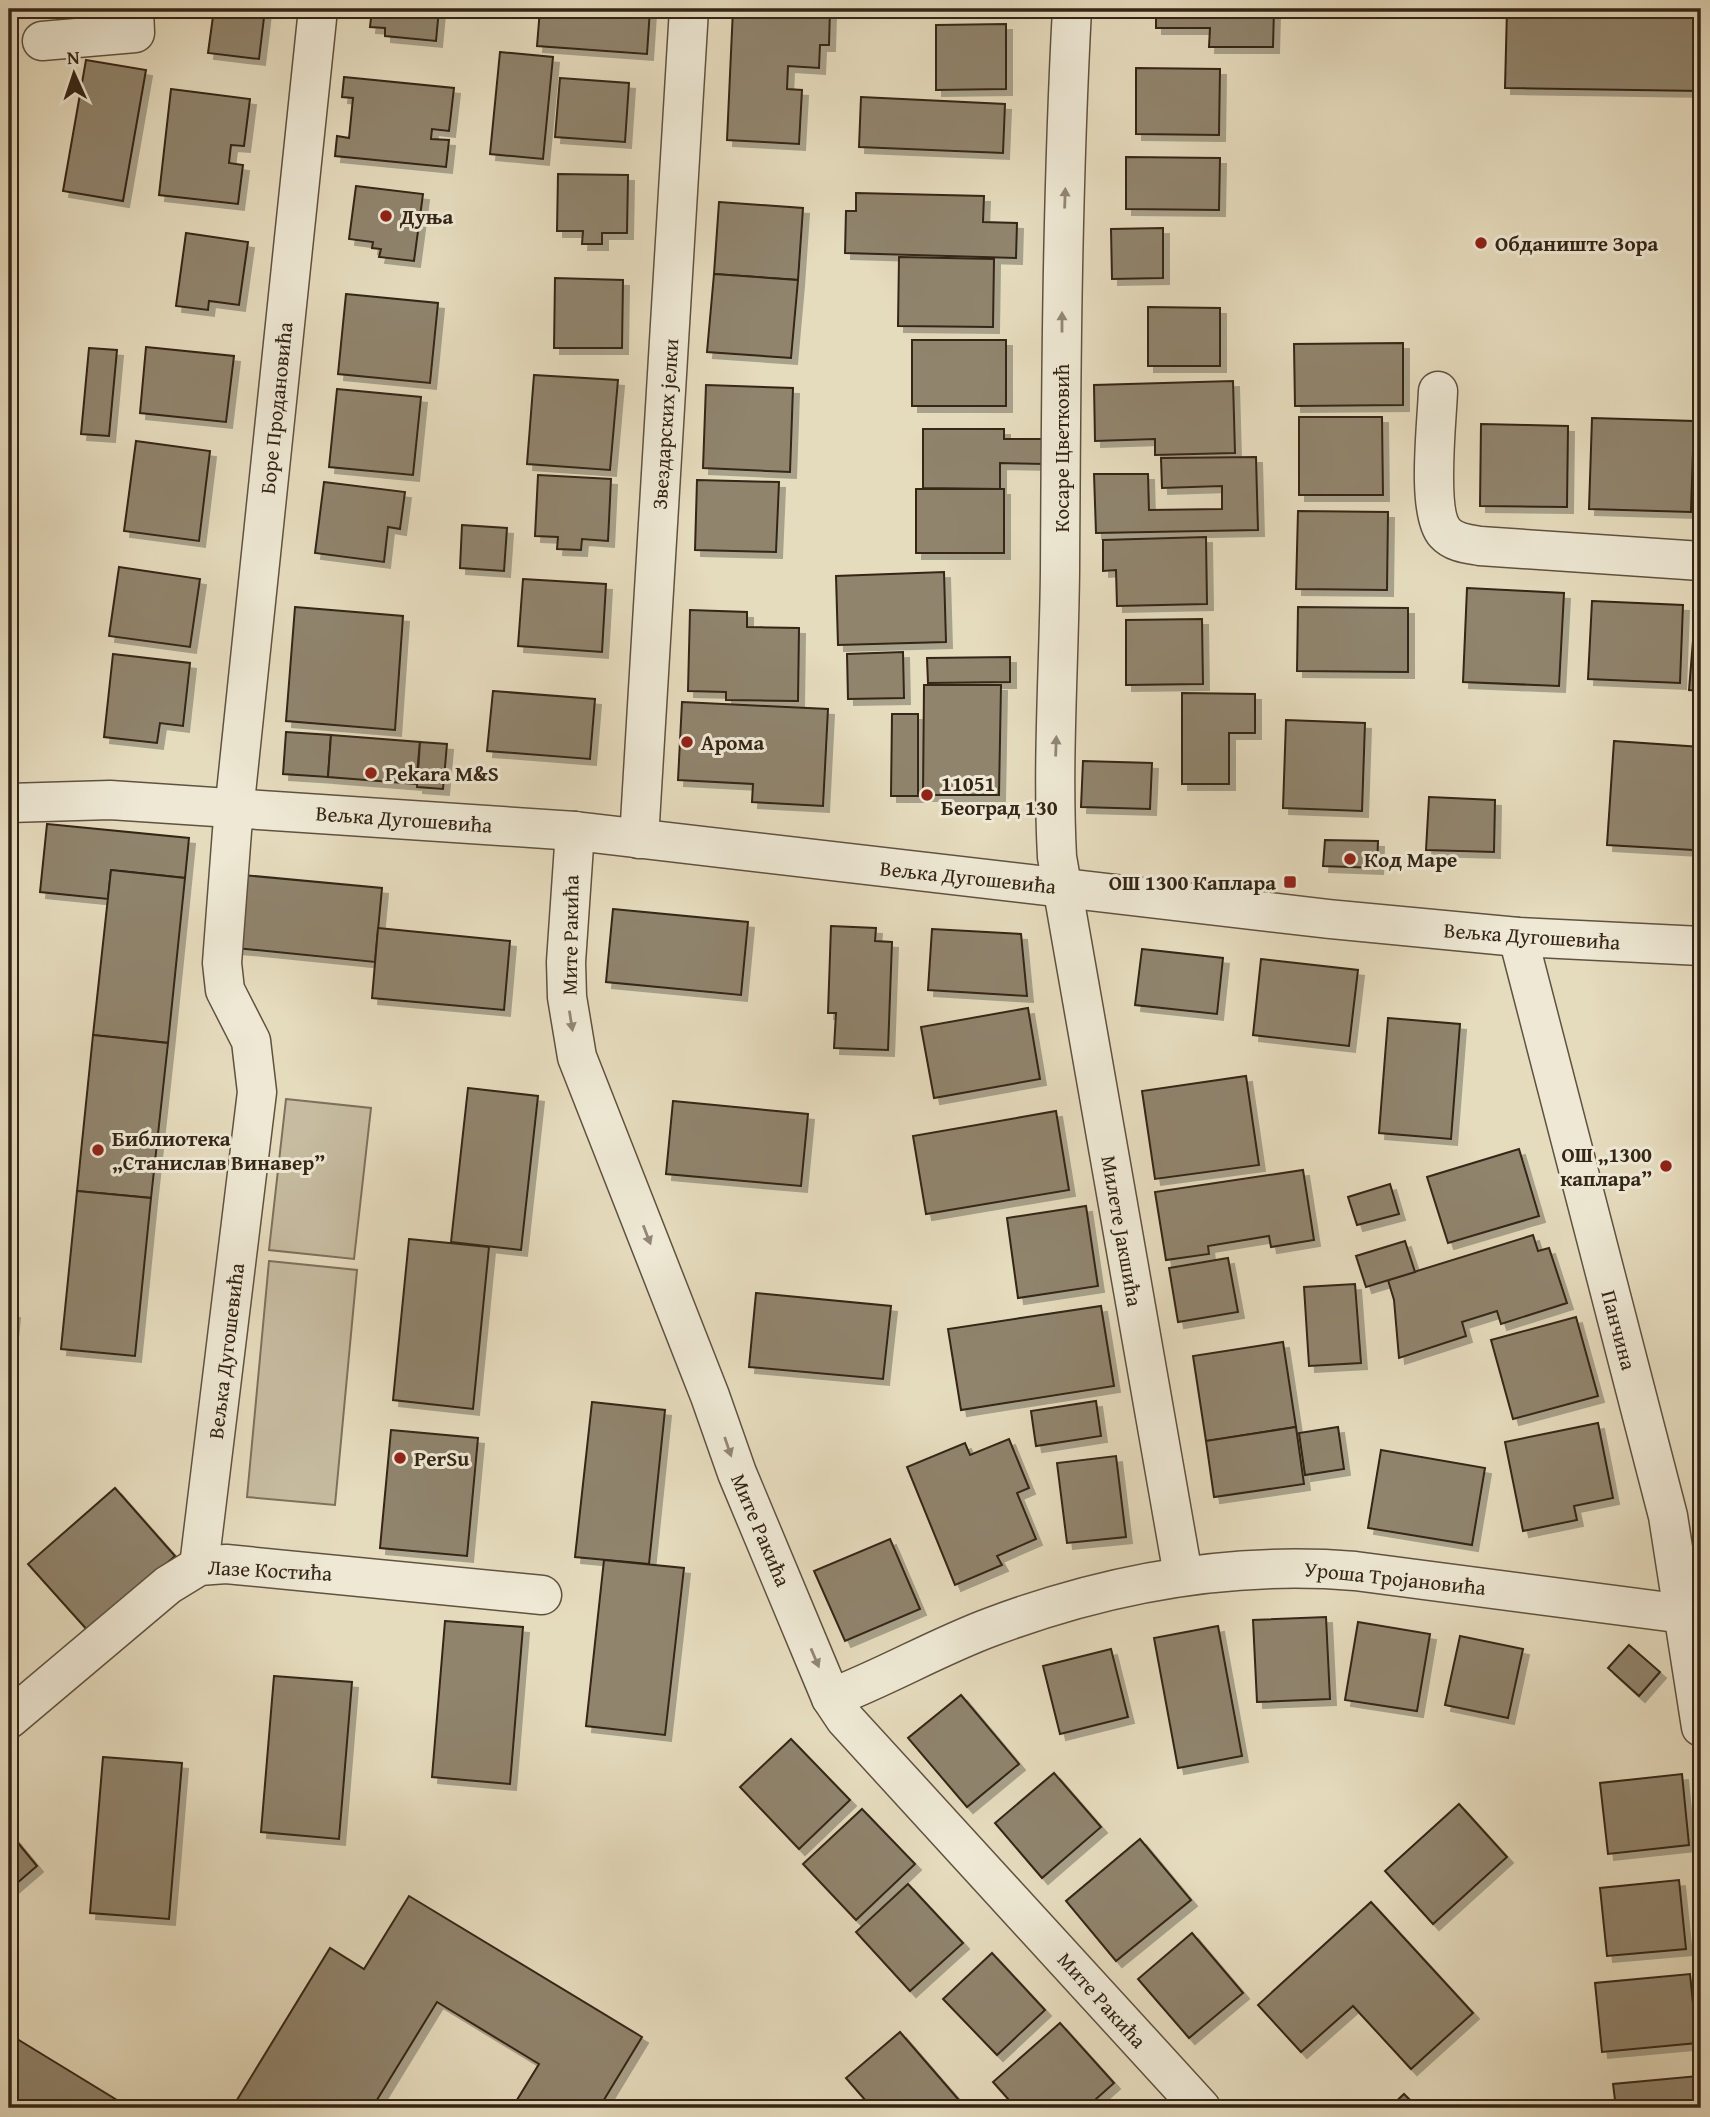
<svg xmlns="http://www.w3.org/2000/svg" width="1710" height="2117" font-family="'Gentium Book Plus',serif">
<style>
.green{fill:#c7bca1;stroke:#7e705c;stroke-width:2}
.building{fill:#90846d;stroke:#342516;stroke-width:2;filter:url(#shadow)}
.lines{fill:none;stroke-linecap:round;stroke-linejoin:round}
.minor-casing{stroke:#605240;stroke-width:41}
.minor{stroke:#eee8d4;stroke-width:38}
.oneway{fill:#918675}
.poi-dot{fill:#8f2418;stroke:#eee8d4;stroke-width:2.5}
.labels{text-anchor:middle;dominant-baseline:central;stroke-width:6;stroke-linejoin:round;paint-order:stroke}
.poi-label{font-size:21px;font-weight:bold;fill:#342516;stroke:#eee8d4;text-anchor:start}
.street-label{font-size:21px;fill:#342516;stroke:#eee8d4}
</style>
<defs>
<filter id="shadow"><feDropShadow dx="6" dy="6" stdDeviation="0" flood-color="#0004"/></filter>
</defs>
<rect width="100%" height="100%" fill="#e5dbbd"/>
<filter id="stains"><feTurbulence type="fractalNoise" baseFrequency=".00286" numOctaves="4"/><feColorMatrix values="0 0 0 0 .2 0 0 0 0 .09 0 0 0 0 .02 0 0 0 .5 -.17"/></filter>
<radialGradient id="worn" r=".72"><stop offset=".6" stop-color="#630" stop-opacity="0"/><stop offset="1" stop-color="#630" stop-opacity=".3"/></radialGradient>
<g class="green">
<path d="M286,1099L371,1108L354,1259L269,1250Z"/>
<path d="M269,1261L357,1270L335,1505L247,1497Z"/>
</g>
<g class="building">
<path d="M214,9H265L259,59L208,53Z"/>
<path d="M372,9H439L436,41L385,36V28L370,27Z"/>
<path d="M540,9H650L647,54L537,46Z"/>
<path d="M733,9H830L829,45H820L819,68L788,66L787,89L802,90L799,144L727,140Z"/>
<path d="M1156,9H1274L1273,47H1209L1210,28H1156Z"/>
<path d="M1507,9H1701V91L1505,88Z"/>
<path d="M1006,24V89L936,90V25Z"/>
<path d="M500,52L553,57L543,159L490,154Z"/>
<path d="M86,60L146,70L123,201L63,191Z"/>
<path d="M1136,68L1220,69L1219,135L1136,134Z"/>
<path d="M344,77L454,88L449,131L432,129L431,139L449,140L446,167L335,156L337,136L349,138L353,98L342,97Z"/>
<path d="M560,78L629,83L625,142L555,137Z"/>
<path d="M171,89L250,99L244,146L231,145L229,163L243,165L238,204L159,195Z"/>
<path d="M861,97L1005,104L1003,153L859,147Z"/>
<path d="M1126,157L1220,158L1219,210L1126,209Z"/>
<path d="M558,174L628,175L627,233H602V244H582L583,231H557Z"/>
<path d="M356,186L423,194L414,261L379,257L381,249L372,248L373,242L349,239Z"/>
<path d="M856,193L984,196L983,222L1017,223L1016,258L845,253L846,211H856Z"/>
<path d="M719,202L803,208L798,280L714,274Z"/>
<path d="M1163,228V278L1112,279L1111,229Z"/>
<path d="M186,233L248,242L239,305L209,301L208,310L176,306Z"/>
<path d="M899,257L994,259L993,327L898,326Z"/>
<path d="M714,274L798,280L791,358L707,352Z"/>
<path d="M555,278L623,280L622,348H554Z"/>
<path d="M346,294L438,303L430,383L338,374Z"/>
<path d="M1148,307L1220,308V366H1148Z"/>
<rect x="912" y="340" width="94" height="66"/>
<path d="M1403,343V405L1295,406L1294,344Z"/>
<path d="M146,347L234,356L226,422L140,413Z"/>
<path d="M89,348L117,350L109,436L81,434Z"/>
<path d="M534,375L618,380L610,470L527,464Z"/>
<path d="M1233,381L1235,453L1155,455V439L1095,441L1094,385Z"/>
<path d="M706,385L793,388L790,472L703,468Z"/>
<path d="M337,389L421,397L413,475L329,467Z"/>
<path d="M1299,417H1382L1383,495H1299Z"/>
<path d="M1592,418L1694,421L1691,512L1589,509Z"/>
<path d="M1481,424L1568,426L1567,507L1480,506Z"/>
<path d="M923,429H1004V439H1044V464L1000,463V489L923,488Z"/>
<path d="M136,441L210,451L199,541L124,531Z"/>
<path d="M1256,457L1258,530L1096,533L1094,474H1148L1149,510L1222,509V486L1162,488L1161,458Z"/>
<path d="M538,475L611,479L608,541L582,539L581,550L557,549L558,537L535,536Z"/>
<path d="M697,480L779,482L776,552L695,550Z"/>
<path d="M324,482L405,492L400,529L388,527L384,562L315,553Z"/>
<rect x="916" y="489" width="88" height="64"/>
<path d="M1298,511L1388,512L1387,590L1296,589Z"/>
<path d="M462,525L507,528L504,571L460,568Z"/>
<path d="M1206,537L1207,604L1117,606L1116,570L1103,571V540Z"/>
<path d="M119,567L200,579L190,647L109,636Z"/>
<path d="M944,572L946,642L838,645L836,576Z"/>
<path d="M523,579L606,584L602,652L518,646Z"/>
<path d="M1467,588L1564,593L1559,686L1463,682Z"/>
<path d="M1592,601L1683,605L1680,683L1588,679Z"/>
<path d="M295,607L403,616L395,730L286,721Z"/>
<path d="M1298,607L1408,608V672L1297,671Z"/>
<path d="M690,610L747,612V627L799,628L798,701L726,700V692L688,691Z"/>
<path d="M1695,616H1701V691L1689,690Z"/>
<path d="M1202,619L1203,684L1126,685V620Z"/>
<path d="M903,652L904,698L848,699L847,654Z"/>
<path d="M113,654L190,663L183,726L160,723L157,743L104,737Z"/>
<path d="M1010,657V682L928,683L927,658Z"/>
<path d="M924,685H1001L999,795H923Z"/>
<path d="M493,691L595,699L590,759L487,751Z"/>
<path d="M1182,693L1255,694V733H1229V784H1182Z"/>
<path d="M682,702L828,709L823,806L752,802L753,784L678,780Z"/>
<path d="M892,714H918V796H891Z"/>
<path d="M1286,720L1365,723L1362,811L1283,808Z"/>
<path d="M286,732L331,735L328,777L283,774Z"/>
<path d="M331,735L420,742L416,784L328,777Z"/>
<path d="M1614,741L1701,747L1693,850L1607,845Z"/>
<path d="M420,742L447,744L443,789L417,787Z"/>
<path d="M1083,761L1152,763L1150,809L1081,807Z"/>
<path d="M1429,797L1495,800L1494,852L1426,850Z"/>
<path d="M47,824L189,838L185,878L111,870L108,899L40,892Z"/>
<path d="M1325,840L1378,841L1377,868L1323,866Z"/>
<path d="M111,870L185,878L168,1043L93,1035Z"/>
<path d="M243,875L382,888L375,962L236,948Z"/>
<path d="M613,909L748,922L741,995L606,982Z"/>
<path d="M831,926L876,928L875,941L892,942L888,1050L834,1048L836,1013H828Z"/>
<path d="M378,928L510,941L504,1010L372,998Z"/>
<path d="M932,929L1021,934L1027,996L928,990Z"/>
<path d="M1142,949L1223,958L1217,1014L1135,1005Z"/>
<path d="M1261,959L1358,970L1349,1046L1253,1035Z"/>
<path d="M1028,1008L1040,1079L934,1098L921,1027Z"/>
<path d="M1388,1018L1460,1024L1451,1139L1379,1133Z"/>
<path d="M93,1035L168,1043L151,1198L77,1191Z"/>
<path d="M1246,1076L1259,1165L1155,1179L1142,1091Z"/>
<path d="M468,1088L538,1096L521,1250L451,1242Z"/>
<path d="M673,1101L808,1114L801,1186L666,1174Z"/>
<path d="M1056,1111L1069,1190L926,1214L913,1136Z"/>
<path d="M1519,1149L1539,1216L1448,1243L1427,1177Z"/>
<path d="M1303,1170L1314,1240L1271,1247L1269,1236L1208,1246L1209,1254L1166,1260L1155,1192Z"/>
<path d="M1390,1184L1399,1214L1357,1225L1348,1197Z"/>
<path d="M77,1191L151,1198L135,1356L61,1349Z"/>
<path d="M1086,1206L1098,1286L1018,1298L1007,1218Z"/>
<path d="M1533,1235L1538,1251L1549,1248L1567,1303L1501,1324L1497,1311L1462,1322L1466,1336L1399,1358L1394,1300L1388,1280Z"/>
<path d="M409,1239L489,1247L473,1409L393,1400Z"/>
<path d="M1405,1241L1415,1272L1366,1287L1356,1256Z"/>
<path d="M1228,1258L1238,1312L1178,1322L1169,1268Z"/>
<path d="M1355,1284L1361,1363L1309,1366L1304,1287Z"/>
<path d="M756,1293L891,1306L883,1379L749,1367Z"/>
<path d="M1101,1306L1114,1386L961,1410L948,1329Z"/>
<path d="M9,1311L14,1312L9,1363Z"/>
<path d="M1576,1317L1598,1396L1513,1419L1491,1340Z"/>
<path d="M1283,1342L1296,1427L1206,1441L1193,1356Z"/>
<path d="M1096,1401L1101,1436L1036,1446L1031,1411Z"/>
<path d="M592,1402L665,1410L649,1564L575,1557Z"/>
<path d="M1598,1423L1613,1498L1574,1506L1577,1520L1523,1531L1505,1442Z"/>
<path d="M1296,1427L1304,1484L1214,1497L1206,1441Z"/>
<path d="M1338,1427L1344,1469L1305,1475L1299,1433Z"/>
<path d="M391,1430L478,1438L467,1556L380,1548Z"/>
<path d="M1009,1439L1029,1488L1017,1493L1036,1539L997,1556L1002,1565L955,1585L907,1467L965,1443L970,1455Z"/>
<path d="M1381,1450L1485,1468L1472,1545L1368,1528Z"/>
<path d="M1116,1456L1126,1537L1067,1543L1057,1463Z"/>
<path d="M115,1488L175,1556L89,1632L28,1564Z"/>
<path d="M890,1539L920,1609L845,1641L814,1571Z"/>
<path d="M604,1560L684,1568L665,1735L586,1726Z"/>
<path d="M1326,1617L1330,1699L1257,1702L1253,1620Z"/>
<path d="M445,1621L523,1627L510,1784L432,1777Z"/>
<path d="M1358,1622L1430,1634L1417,1711L1345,1700Z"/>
<path d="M1218,1626L1242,1756L1178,1768L1154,1638Z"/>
<path d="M1460,1636L1523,1649L1508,1718L1445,1705Z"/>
<path d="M1629,1645L1660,1672L1639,1696L1608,1668Z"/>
<path d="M1111,1649L1128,1717L1060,1734L1043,1666Z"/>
<path d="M274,1676L352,1682L339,1839L261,1832Z"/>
<path d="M961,1695L1019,1764L967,1807L908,1738Z"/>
<path d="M791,1739L850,1800L799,1849L740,1787Z"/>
<path d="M103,1757L182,1763L169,1919L90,1913Z"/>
<path d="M1054,1773L1101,1827L1042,1878L995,1823Z"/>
<path d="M1682,1774L1689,1845L1608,1854L1600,1783Z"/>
<path d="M1459,1804L1507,1857L1433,1924L1385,1871Z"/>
<path d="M862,1809L915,1864L856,1920L803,1864Z"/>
<path d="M9,1832L37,1866L9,1890Z"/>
<path d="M1140,1839L1191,1900L1116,1961L1066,1901Z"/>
<path d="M1679,1880L1686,1949L1607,1956L1600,1888Z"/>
<path d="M908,1884L963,1943L910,1991L856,1932Z"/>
<path d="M409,1896L642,2037L599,2108H512L539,2064L437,2002L372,2108H232L330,1948L364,1969Z"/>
<path d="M1371,1902L1473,2013L1411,2069L1353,2006L1301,2052L1258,2005Z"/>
<path d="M1192,1933L1243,1993L1189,2038L1138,1979Z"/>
<path d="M992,1953L1045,2010L997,2055L943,1999Z"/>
<path d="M1690,1974L1697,2043L1602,2052L1595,1983Z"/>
<path d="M1060,2023L1114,2083L1086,2108H1016L993,2082Z"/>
<path d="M900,2032L958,2099L947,2108H872L846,2078Z"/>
<path d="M9,2034L130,2108H9Z"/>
<path d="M1698,2076L1701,2108H1616L1613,2084Z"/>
<path d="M1404,2094L1418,2108H1389Z"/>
</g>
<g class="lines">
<defs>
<g id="minor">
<path d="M1072,9C1062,196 1061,383 1060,571C1059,666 1052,762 1057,857L1183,1575"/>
<path d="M42,41L135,33L134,9"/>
<path d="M1438,391C1437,421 1426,512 1445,533C1454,543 1468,544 1480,546L1701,561"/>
<path d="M9,803L110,800L575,831L1329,919L1518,937L1701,946"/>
<path d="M575,831L566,962L567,997L577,1057L710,1396L737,1473L831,1698L845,1719L1201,2108"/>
<path d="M639,839L689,9"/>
<path d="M1518,937L1668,1516L1701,1727"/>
<path d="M199,1566L257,1092L251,1041L225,990L222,963L232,831L318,9"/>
<path d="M831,1698C886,1677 937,1647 991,1627C1108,1583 1231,1561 1355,1571L1684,1614"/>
<path d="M9,1719L168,1585L199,1566L226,1564L542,1595"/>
</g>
</defs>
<use href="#minor" class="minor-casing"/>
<use href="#minor" class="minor"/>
</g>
<defs><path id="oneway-solid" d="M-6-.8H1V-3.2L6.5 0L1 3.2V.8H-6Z" transform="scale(1.75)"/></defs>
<g class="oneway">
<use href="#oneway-solid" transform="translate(1065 198) rotate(-88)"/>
<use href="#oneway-solid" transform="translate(1062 322) rotate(-90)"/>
<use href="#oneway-solid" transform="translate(1056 746) rotate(-88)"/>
<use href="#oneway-solid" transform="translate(571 1021) rotate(81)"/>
<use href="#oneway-solid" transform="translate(647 1235) rotate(69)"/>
<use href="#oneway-solid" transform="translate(728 1447) rotate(71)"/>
<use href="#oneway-solid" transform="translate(815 1658) rotate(67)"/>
</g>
<g class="poi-dot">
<circle cx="386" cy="216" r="7"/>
<circle cx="1481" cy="243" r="7"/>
<circle cx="687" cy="742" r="7"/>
<circle cx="371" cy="773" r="7"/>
<circle cx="927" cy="795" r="7"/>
<circle cx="1350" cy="859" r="7"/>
<rect x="1283" y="875" width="14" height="14" rx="3.5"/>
<circle cx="98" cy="1150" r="7"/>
<circle cx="1666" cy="1166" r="7"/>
<circle cx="400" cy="1458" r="7"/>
</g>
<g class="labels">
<g class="poi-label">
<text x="400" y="216">Дуња</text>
<text x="1495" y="243">Обданиште Зора</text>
<text x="701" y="742">Арома</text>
<text x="385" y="773">Pekara M&amp;S</text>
<text x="941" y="783">11051<tspan x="941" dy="24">Београд 130</tspan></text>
<text x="1364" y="859">Код Маре</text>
<text x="1276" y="882" text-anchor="end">ОШ 1300 Каплара</text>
<text x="112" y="1138">Библиотека<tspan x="112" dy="24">„Станислав Винавер”</tspan></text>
<text x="1652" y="1154" text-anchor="end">ОШ „1300<tspan x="1652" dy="24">каплара”</tspan></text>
<text x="414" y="1458">PerSu</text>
</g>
<g class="street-label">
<text transform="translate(276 408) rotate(-84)">Боре Продановића</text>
<text transform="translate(665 424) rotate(-86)">Звездарских јелки</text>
<text transform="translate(1061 448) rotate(-90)">Косаре Цветковић</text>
<text transform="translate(404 819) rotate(4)">Вељка Дугошевића</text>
<text transform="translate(968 877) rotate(6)">Вељка Дугошевића</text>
<text transform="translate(570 935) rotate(-89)">Мите Ракића</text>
<text transform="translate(1532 936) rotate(4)">Вељка Дугошевића</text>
<text transform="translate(1122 1231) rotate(80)">Милете Јакшића</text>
<text transform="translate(1619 1330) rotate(75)">Панчина</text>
<text transform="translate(226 1351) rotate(-83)">Вељка Дугошевића</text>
<text transform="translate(761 1530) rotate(67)">Мите Ракића</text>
<text transform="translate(270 1570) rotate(3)">Лазе Костића</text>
<text transform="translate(1395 1578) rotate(6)">Уроша Тројановића</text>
<text transform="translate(1102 2000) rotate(48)">Мите Ракића</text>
</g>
</g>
<rect width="1710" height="2117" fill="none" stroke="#e5dbbd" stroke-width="35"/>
<rect x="10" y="10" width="1689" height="2096" fill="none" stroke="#342516" stroke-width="3.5"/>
<rect x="18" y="18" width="1675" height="2082" fill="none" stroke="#342516" stroke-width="2"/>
<g transform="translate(74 74) rotate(357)" stroke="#eee8d4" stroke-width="5" paint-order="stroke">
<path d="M0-5L12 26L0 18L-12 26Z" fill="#342516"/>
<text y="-10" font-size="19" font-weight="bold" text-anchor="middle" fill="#342516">N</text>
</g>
<rect width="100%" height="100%" filter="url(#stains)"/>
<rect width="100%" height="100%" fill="url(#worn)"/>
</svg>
